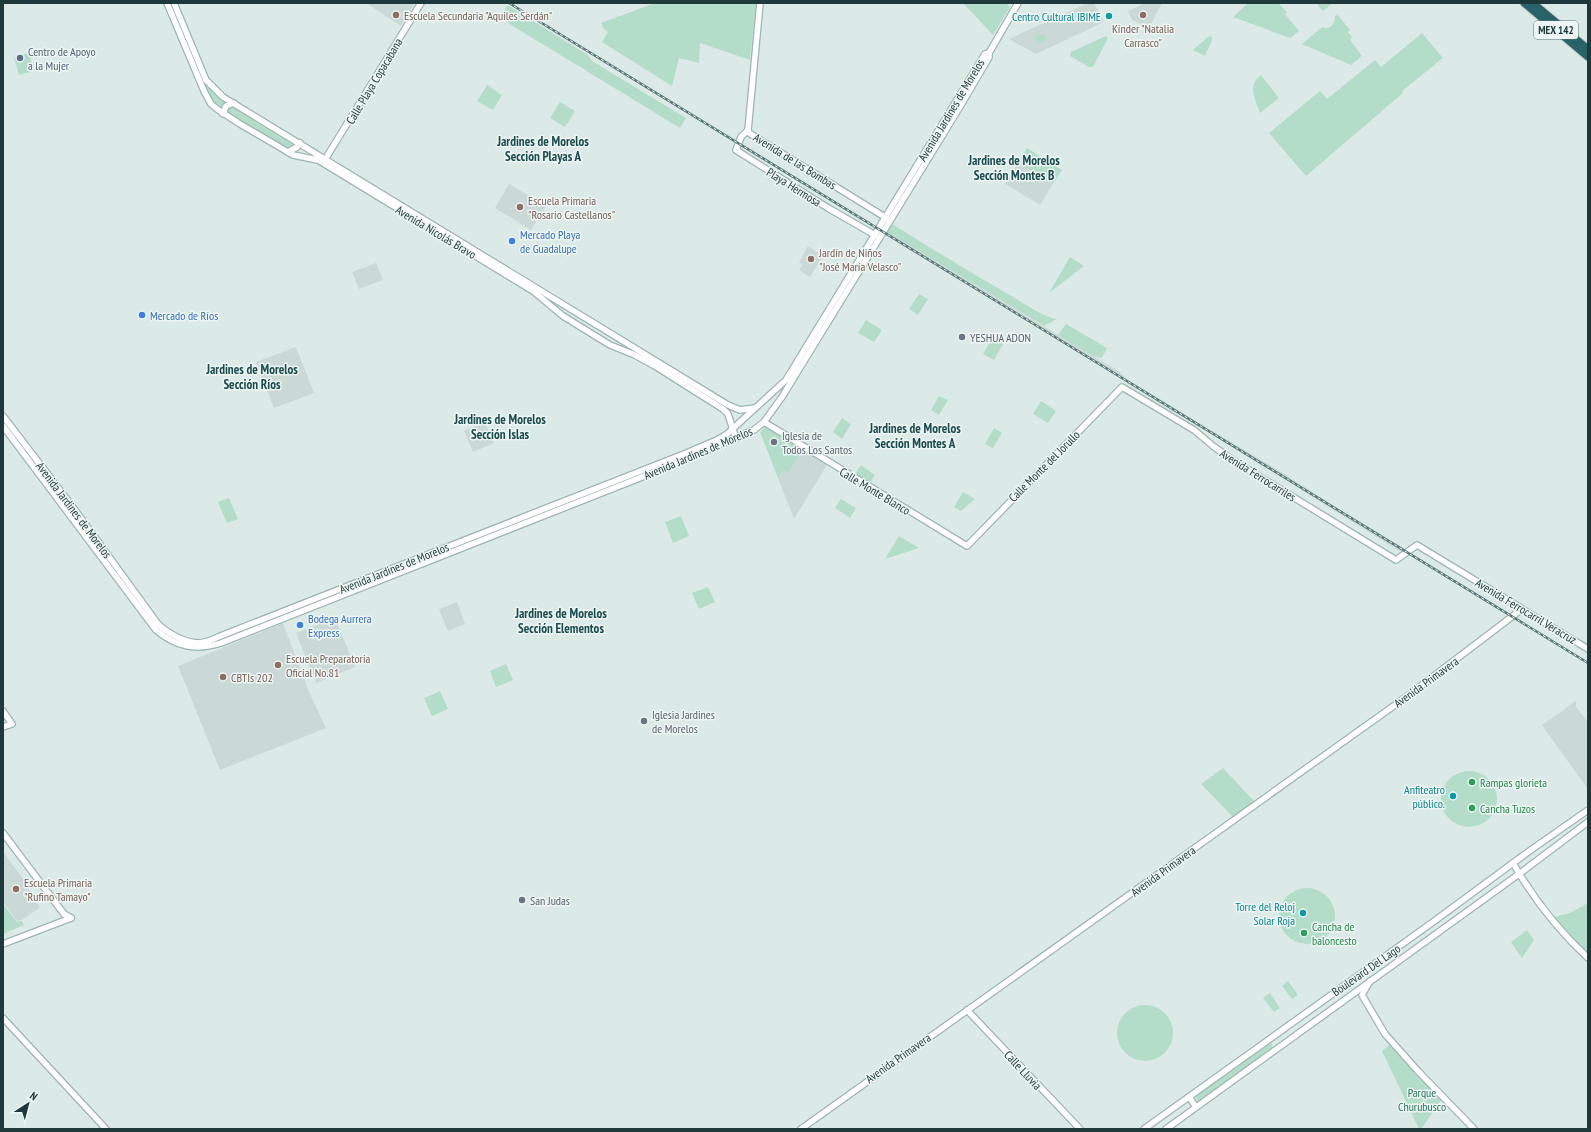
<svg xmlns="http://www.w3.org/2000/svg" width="1591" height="1132" font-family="'PT Sans Narrow',sans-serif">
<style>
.built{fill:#cbd9d6}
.green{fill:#b3ddc9}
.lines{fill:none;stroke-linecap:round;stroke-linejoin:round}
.secondary-casing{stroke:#9bb6b3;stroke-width:8}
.highway-casing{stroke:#bcc4c4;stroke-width:9}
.secondary{stroke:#fff;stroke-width:5.5}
.highway{stroke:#286467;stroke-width:7}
.rail-casing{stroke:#577675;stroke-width:2.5}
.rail{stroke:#edf6f4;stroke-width:1;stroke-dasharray:3;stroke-linecap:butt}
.education-dot{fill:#8d6e63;stroke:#edf6f4;stroke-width:1.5}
.culture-dot{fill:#0f9aa8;stroke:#edf6f4;stroke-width:1.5}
.service-dot{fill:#5c6f8a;stroke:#edf6f4;stroke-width:1.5}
.shop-dot{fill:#3f7fe0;stroke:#edf6f4;stroke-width:1.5}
.worship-dot{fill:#6b7280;stroke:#edf6f4;stroke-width:1.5}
.leisure-dot{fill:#2e9e5b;stroke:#edf6f4;stroke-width:1.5}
.labels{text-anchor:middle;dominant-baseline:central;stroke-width:3;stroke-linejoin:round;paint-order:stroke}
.shield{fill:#edf6f4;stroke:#5c7271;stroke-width:1}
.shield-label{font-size:11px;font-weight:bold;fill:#1e3939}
.education-label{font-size:12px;fill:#785e54;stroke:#edf6f4;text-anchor:start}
.culture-label{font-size:12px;fill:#0d838f;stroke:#edf6f4;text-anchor:end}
.service-label{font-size:12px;fill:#4e5e75;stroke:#edf6f4;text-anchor:start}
.street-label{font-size:12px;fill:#1e3939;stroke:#edf6f4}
.shop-label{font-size:12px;fill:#366cbe;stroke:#edf6f4;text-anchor:start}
.worship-label{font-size:12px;fill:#5b616d;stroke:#edf6f4;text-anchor:start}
.leisure-label{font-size:12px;fill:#27864d;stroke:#edf6f4;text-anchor:start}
.park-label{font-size:12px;fill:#267257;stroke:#edf6f4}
.neighbourhood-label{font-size:13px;font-weight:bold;fill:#194b4c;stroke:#edf6f4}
</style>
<rect width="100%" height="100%" fill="#dceae7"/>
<g class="built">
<path d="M366,3H415L401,26Z"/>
<path d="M1088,3H1094L1104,22L1036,54L1009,39Z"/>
<path d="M1145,3H1162L1149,28L1132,20L1128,11Z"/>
<path d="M1018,163L1053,184L1040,205L1005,184Z"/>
<path d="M509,184L546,206L531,230L495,208Z"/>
<path d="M887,232L1093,356L1120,372L1126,379L1125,381L885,235Z"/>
<path d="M808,246L823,256L810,277L799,270L803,265L799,262Z"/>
<path d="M376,263L383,280L359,289L352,272Z"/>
<path d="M296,347L314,393L274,408L256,362Z"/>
<path d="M1129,380L1130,381L1206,427L1204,430L1127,383Z"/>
<path d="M485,422L494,443L473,452L464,431Z"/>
<path d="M1211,430L1283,473L1301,485L1299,488L1208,432Z"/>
<path d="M803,450L827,465L794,519L778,478L784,470L788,473Z"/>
<path d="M1303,486L1339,509L1404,548L1401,552L1301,490Z"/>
<path d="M457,602L465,624L448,631L439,609Z"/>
<path d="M335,618L355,667L316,683L296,633Z"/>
<path d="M283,623L309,692L326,728L220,770L178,666Z"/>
<path d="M1576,701V707L1588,722L1587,788L1542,725Z"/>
<path d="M3,852L25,881L23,882L34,896V899L40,907L22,920L17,921L3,902Z"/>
</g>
<g class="green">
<path d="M655,3H756L750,60L700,43L699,63L679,58L672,86L602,42L608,32L604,29L601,23Z"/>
<path d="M963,3H1006L1010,7L993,35Z"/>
<path d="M1248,3H1278L1287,12L1285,14L1299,31L1290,38L1233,17Z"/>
<path d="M1318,3H1333L1323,11L1318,6Z"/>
<path d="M507,5L588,55L592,61L686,118L680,128L500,18Z"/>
<path d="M1088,12L1091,18L1080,23L1077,17Z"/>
<path d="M1337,14L1350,30L1348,32L1352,37L1350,40L1362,56L1351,65L1302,44L1322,27C1330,30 1335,25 1335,16Z"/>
<path d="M1422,33L1443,58L1402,91L1403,93L1306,176L1269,133L1320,91L1327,99L1375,60L1381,67Z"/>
<path d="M1044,34L1047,39L1037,44L1034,38Z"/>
<path d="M1106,36L1108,38L1093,67H1089L1070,56L1071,52Z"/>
<path d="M1209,36L1212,37V40L1205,56L1193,50Z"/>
<path d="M29,53L34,71L19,75L14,57Z"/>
<path d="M1261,75L1279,98L1260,113C1255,98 1247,86 1261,75Z"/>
<path d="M206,84L231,106L240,109L296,144L291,150L218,108L204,85Z"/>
<path d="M487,85L502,95L493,110L477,101Z"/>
<path d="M560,102L575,111L565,127L550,118Z"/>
<path d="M1027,148L1062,170L1053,184L1018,163Z"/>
<path d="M891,225H894C934,250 973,274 1013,297C1027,305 1041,316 1057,319L1044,326L1036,321L887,232Z"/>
<path d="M1070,257L1084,266L1049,293Z"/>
<path d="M919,294L928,299L918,315L909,309Z"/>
<path d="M866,320L882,330L874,342L858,333Z"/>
<path d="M1066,324L1107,348L1102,358L1093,356L1058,335Z"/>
<path d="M992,338L1003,344L994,360L983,354Z"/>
<path d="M939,396L948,400L939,415L931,410Z"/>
<path d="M1041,401L1056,411L1048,423L1033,414Z"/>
<path d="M842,418L851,424L842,439L833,432Z"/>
<path d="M765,427L803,450L788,473L784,470L778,478L760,432Z"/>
<path d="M994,428L1002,433L993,448L985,444Z"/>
<path d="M861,465L875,475L869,485L854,475Z"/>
<path d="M963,492L975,499L961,511L954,507Z"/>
<path d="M229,498L238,519L227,523L218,502Z"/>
<path d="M841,499L856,508L850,518L835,508Z"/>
<path d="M681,516L689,536L673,543L665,522Z"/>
<path d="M899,536L919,548L885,559Z"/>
<path d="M708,587L715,602L699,609L692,593Z"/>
<path d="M506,664L513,680L496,687L490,671Z"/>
<path d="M440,691L448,709L432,716L424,698Z"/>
<path d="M1223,768L1254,801L1233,817L1201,784Z"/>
<circle cx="1469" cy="799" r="28"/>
<circle cx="1307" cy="916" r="28"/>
<path d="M1588,903V953L1557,923L1554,917L1570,913Z"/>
<path d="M3,904L17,922L22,921L24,925L3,934Z"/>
<path d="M1527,930L1534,940L1522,958L1511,942Z"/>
<path d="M1288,981L1298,995L1292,999L1282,986Z"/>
<path d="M1270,993L1280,1008L1274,1012L1263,998Z"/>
<circle cx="1145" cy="1033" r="28"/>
<path d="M1268,1043L1272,1044V1049L1200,1101L1197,1100L1196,1096L1198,1094Z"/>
<path d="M1391,1044L1442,1099L1421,1129H1419L1382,1051Z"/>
</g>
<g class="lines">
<defs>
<g id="secondary">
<path d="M167,3L204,91L211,104L217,109L240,124L293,155L318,160L323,163L533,291L563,316L610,345L635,355L655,366L723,409L728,414L736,439"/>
<path d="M174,3L206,80L223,97L728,405L740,410L755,408"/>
<path d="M760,3L748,130L749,133L888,219"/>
<path d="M223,114L226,106L234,103"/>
<path d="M748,130L741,137L736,150L828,208L875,235"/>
<path d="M288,152L297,147L300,143"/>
<path d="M326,158L421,3"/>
<path d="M3,416L72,506L158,624C167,633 184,642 197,643C205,643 212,640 218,637L684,454L717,440L727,434L786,380L985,54L989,53L1018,3"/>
<path d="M764,422L967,546L1122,387L1194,430L1213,446L1231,459L1396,560L1417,545L1588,649"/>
<path d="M3,426L156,630C176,647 196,651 221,643L665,468L754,430L764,422L782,397L961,105L989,57V53"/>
<path d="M3,711L12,724L3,727"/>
<path d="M3,833L64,914L71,918"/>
<path d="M1513,863C1533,898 1559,931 1588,958"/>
<path d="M3,944L71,918"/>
<path d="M1370,981L1362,995L1385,1034L1417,1070L1474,1129"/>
<path d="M967,1010L1080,1129"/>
<path d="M3,1018L106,1129"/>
<path d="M1189,1097L1196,1107"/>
<path d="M801,1129L1409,695L1522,609"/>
<path d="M1144,1129L1433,922L1528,852L1588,810"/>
<path d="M1166,1129L1519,874L1588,822"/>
</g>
<g id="highway">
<path d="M1524,3L1588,57"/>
<path d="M1533,3L1588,49"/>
</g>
</defs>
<use href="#secondary" class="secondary-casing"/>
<use href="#highway" class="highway-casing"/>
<use href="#secondary" class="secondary"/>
<use href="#highway" class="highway"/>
<defs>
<path id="rail" d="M509,3L1588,663"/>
</defs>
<use href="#rail" class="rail-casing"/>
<use href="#rail" class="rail"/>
</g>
<g class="education-dot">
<circle cx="396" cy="15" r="4"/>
<circle cx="1143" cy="15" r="4"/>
<circle cx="520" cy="207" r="4"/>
<circle cx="811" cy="259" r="4"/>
<circle cx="278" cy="665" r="4"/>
<circle cx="223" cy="677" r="4"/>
<circle cx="16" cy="889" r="4"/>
</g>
<g class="culture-dot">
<circle cx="1109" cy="16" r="4"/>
<circle cx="1453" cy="796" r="4"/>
<circle cx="1303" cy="913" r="4"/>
</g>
<circle class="service-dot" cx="20" cy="58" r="4"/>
<g class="shop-dot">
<circle cx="512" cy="241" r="4"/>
<circle cx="142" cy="315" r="4"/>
<circle cx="300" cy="625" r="4"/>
</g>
<g class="worship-dot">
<circle cx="962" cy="337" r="4"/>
<circle cx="774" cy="442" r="4"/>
<circle cx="644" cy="721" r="4"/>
<circle cx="522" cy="900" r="4"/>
</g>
<g class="leisure-dot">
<circle cx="1472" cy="782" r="4"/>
<circle cx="1472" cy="808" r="4"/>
<circle cx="1304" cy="933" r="4"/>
</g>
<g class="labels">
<rect class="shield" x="1534" y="21" width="44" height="18" rx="3"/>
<g class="shield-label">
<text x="1556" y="30">MEX 142</text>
</g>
<g class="education-label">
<text x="404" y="15">Escuela Secundaria "Aquiles Serdán"</text>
<text x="1143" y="28" text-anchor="middle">Kinder "Natalia<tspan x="1143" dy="14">Carrasco"</tspan></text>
<text x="528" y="200">Escuela Primaria<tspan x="528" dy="14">"Rosario Castellanos"</tspan></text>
<text x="819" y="252">Jardín de Niños<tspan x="819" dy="14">"José María Velasco"</tspan></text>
<text x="286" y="658">Escuela Preparatoria<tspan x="286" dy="14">Oficial No.81</tspan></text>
<text x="231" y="677">CBTIs 202</text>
<text x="24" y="882">Escuela Primaria<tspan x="24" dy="14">"Rufino Tamayo"</tspan></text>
</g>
<g class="culture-label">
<text x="1101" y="16">Centro Cultural IBIME</text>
<text x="1445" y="789">Anfiteatro<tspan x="1445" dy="14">público.</tspan></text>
<text x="1295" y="906">Torre del Reloj<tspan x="1295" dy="14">Solar Roja</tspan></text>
</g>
<g class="service-label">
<text x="28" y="51">Centro de Apoyo<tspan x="28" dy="14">a la Mujer</tspan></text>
</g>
<g class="street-label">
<text transform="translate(374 81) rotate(-59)">Calle Playa Copacabana</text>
<text transform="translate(951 110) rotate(-59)">Avenida Jardines de Morelos</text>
<text transform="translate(795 161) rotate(32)">Avenida de las Bombas</text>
<text transform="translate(794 187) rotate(32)">Playa Hermosa</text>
<text transform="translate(436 232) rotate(31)">Avenida Nicolás Bravo</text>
<text transform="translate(698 453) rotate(-23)">Avenida Jardines de Morelos</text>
<text transform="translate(1044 466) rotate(-45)">Calle Monte del Jorullo</text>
<text transform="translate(1258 475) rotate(32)">Avenida Ferrocarriles</text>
<text transform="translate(875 491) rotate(31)">Calle Monte Blanco</text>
<text transform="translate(74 510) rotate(53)">Avenida Jardines de Morelos</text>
<text transform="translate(394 568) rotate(-22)">Avenida Jardines de Morelos</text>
<text transform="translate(1526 611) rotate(31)">Avenida Ferrocarril Veracruz</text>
<text transform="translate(1426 682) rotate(-36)">Avenida Primavera</text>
<text transform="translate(1163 871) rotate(-36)">Avenida Primavera</text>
<text transform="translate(1366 970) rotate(-35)">Boulevard Del Lago</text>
<text transform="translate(898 1058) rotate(-35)">Avenida Primavera</text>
<text transform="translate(1023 1070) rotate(47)">Calle Lluvia</text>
</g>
<g class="shop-label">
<text x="520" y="234">Mercado Playa<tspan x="520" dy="14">de Guadalupe</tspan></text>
<text x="150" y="315">Mercado de Ríos</text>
<text x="308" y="618">Bodega Aurrera<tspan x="308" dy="14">Express</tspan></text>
</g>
<g class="worship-label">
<text x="970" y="337">YESHUA ADON</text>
<text x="782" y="435">Iglesia de<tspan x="782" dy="14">Todos Los Santos</tspan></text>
<text x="652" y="714">Iglesia Jardines<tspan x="652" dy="14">de Morelos</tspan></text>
<text x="530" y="900">San Judas</text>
</g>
<g class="leisure-label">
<text x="1480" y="782">Rampas glorieta</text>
<text x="1480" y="808">Cancha Tuzos</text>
<text x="1312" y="926">Cancha de<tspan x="1312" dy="14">baloncesto</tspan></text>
</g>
<g class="park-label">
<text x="1422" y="1092">Parque<tspan x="1422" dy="14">Churubusco</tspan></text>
</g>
<g class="neighbourhood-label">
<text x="543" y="141">Jardines de Morelos<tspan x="543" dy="15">Sección Playas A</tspan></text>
<text x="1014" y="160">Jardines de Morelos<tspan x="1014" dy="15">Sección Montes B</tspan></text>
<text x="252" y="369">Jardines de Morelos<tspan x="252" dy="15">Sección Ríos</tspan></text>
<text x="500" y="419">Jardines de Morelos<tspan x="500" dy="15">Sección Islas</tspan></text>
<text x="915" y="428">Jardines de Morelos<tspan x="915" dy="15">Sección Montes A</tspan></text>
<text x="561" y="613">Jardines de Morelos<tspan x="561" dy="15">Sección Elementos</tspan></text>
</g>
</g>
<rect width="1591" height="1132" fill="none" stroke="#1e3939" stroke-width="8"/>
<g transform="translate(28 1104) rotate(36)" stroke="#edf6f4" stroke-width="3" paint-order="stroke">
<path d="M0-3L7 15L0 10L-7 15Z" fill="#1e3939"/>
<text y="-6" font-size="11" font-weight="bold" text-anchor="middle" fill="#1e3939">N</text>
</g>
</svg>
